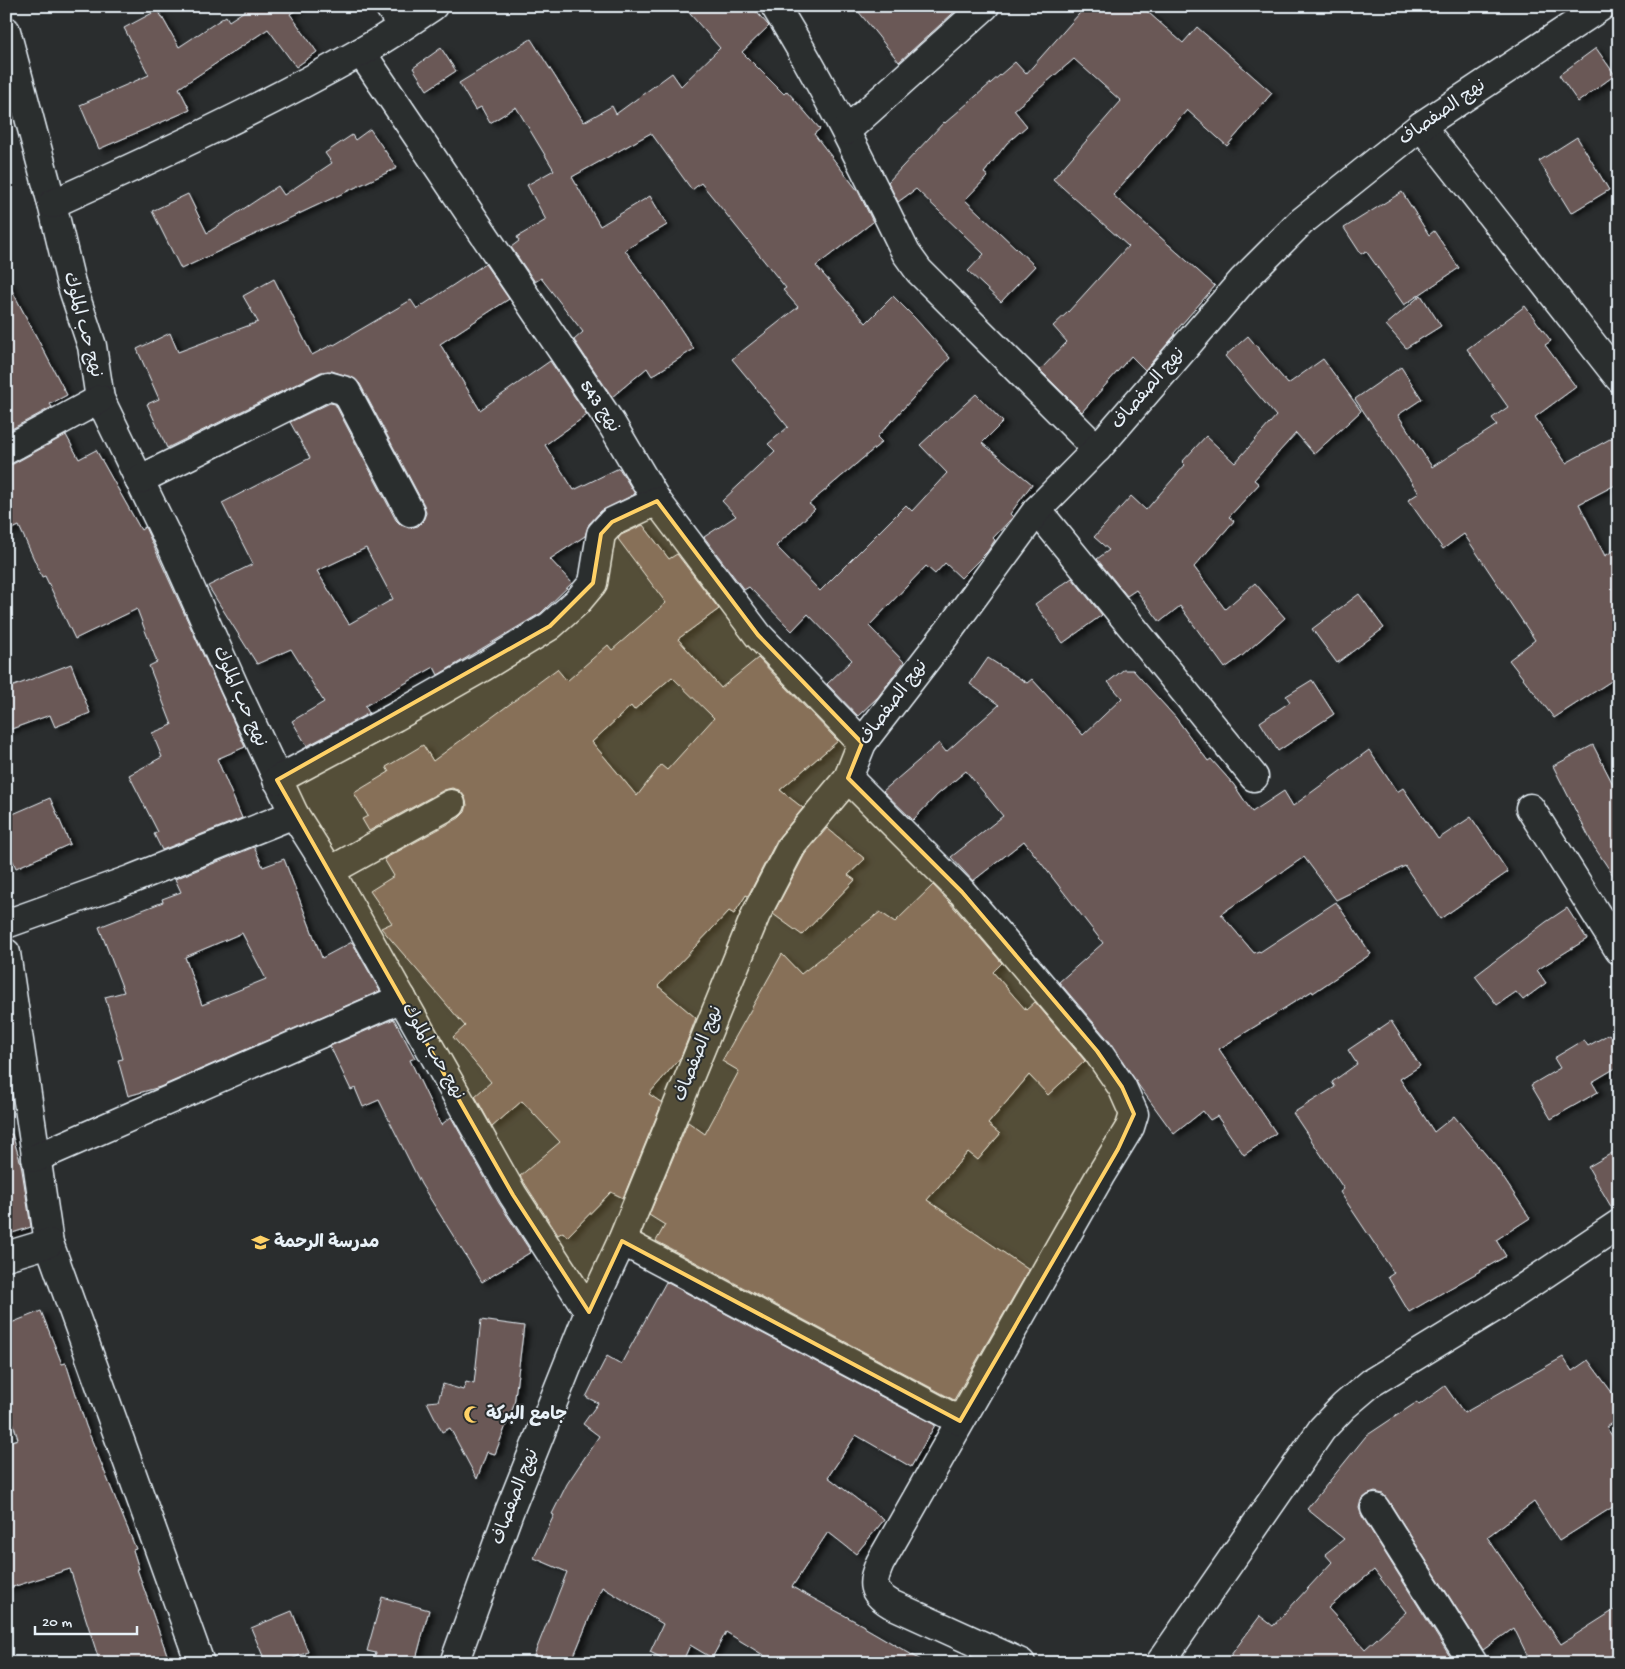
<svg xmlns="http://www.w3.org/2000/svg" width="1625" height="1669" font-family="'Gochi Hand','Playpen Sans Arabic',sans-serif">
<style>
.building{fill:#6b5956;stroke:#e8f1f8;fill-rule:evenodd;filter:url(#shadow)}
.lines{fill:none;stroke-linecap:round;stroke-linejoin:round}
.minor-casing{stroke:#e8f1f8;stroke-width:31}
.minor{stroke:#2a2d2e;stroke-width:28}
.marked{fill:#ffd166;fill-opacity:0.2;stroke:#ffd166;stroke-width:4;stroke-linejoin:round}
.labels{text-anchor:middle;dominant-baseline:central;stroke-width:4;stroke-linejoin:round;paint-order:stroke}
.street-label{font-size:18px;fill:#e8f1f8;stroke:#2a2d2e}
.poi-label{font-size:18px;font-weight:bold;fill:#e8f1f8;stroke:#2a2d2e;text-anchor:start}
</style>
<defs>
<filter id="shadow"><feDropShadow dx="5.5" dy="3" stdDeviation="2.5" flood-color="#0009"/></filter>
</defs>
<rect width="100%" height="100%" fill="#2a2d2e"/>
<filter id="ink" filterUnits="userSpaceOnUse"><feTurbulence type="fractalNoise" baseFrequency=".02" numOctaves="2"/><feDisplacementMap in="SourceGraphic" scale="10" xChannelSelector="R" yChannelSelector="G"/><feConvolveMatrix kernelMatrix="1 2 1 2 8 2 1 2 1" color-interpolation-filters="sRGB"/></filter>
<g filter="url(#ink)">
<g class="building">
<path d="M252,6H302L290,14L317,52L296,67L268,29L179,88L190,110L99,149L80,105L149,75L124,28L158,10L179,47L226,16L229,21Z"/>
<path d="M683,6H751L769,26L742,52L784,94L787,91L820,129L814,134L858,191L873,222L816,266L866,323L893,296L915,318L950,358L877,437L882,442L809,504L815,509L776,546L820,591L906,505L912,511L947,473L920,445L976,394L1003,422L982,443L1032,484L1010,514L1013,517L993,538L995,540L987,552L961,578L945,563L935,574L926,566L869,626L904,662L878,697L858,716L827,684L852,660L808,614L792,631L749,587L744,590L704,537L736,516L722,501L775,451L768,444L788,427L732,359L798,307L783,290L786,288L701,183L692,190L651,133L572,177L600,226L650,196L667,225L625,250L672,316L694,349L652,376L647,368L612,397L574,340L583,332L541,278L535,282L511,247L519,241L517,237L546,220L527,185L554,170L516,107L490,123L481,107L475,110L459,83L531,39L584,122L612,106L616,114L672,73L681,86L720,48Z"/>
<path d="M854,6H961L899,62Z"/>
<path d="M1086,6H1141L1183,43L1197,27L1272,93L1227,146L1187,110L1113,195L1215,286L1174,333L1175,335L1145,370L1131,356L1082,412L1040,370L1067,342L1053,326L1068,312L1128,246L1053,179L1121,101L1074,59L1014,110L1027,126L1007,143L984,173L988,176L965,200L1035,266L1001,302L968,271L984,254L916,189L898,202L888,182L944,122L945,123L1015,62L1026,74Z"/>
<path d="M441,48L456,71L427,90L413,68Z"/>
<path d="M1596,48L1615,75L1578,102L1559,75Z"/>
<path d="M370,129L397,168L181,269L152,211L188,194L207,233L278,186L284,195L332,163L325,153L352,135L355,140Z"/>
<path d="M1577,137L1609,190L1571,213L1539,161Z"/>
<path d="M1402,192L1429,235L1434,231L1459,268L1404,305L1366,251L1361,254L1344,228Z"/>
<path d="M485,264L509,299L440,344L480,410L550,361L587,415L545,445L574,490L619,468L635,494L601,511L589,524L585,536L550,559L572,583L541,613L438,675L434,667L365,706L369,713L307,746L292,721L324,702L291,649L257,664L208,586L253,564L222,503L310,458L290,422L330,403L335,404L396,520L401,525L409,528L418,526L423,521L426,513L424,505L360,384L355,379L332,371L321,372L167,448L147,404L159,399L137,349L170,333L178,352L258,322L243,296L274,279L312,355L333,344L334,345L411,300L417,309ZM366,548L393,599L349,624L317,571Z"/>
<path d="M6,279L67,395L50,404L52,407L6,432Z"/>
<path d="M1421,295L1441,326L1406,348L1386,325Z"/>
<path d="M1525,306L1551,341L1545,345L1576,387L1535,417L1566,463L1619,434V483L1579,504L1605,556L1619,547V676L1554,718L1509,660L1535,640L1464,534L1443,549L1408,500L1419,493L1355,399L1401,367L1422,399L1398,415L1432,467L1497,425L1492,418L1508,407L1467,349Z"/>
<path d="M1248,336L1288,384L1323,359L1361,411L1314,454L1296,433L1254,480L1259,484L1229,517L1234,521L1194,567L1225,609L1255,583L1285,618L1242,656L1225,668L1180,606L1160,622L1136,590L1127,596L1097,559L1109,550L1094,537L1131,496L1146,510L1185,465L1182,462L1206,436L1235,463L1276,416L1225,356Z"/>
<path d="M66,435L79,459L96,450L141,530L145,527L245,747L217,759L242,818L162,850L154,834L158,832L129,775L162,757L152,733L172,725L149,666L157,662L137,609L75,639L45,576L42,577L19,526L6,532V466L13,464Z"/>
<path d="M643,525L669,559L677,554L719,609L678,639L721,688L758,658L838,741L780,790L803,808L778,838L748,896L746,895L734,914L729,911L658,986L696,1018L681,1057L649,1094L662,1103L623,1198L611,1192L567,1237L563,1232L558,1235L520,1176L560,1142L522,1101L492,1127L475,1096L491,1082L453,1037L465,1026L381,928L392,923L370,891L394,876L384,859L459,818L465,812L467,805L465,797L459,790L452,788L444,790L369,831L362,819L368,816L354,793L389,772L386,767L423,745L433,761L557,669L567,681L608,645L612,650L666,603L618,539L621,535ZM672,677L714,718L667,770L661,765L637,796L592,742L631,706L634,710Z"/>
<path d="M1072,578L1102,615L1063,643L1035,604Z"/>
<path d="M1359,594L1384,628L1337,663L1312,629Z"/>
<path d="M988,658L1027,683L1032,679L1083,735L1122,698L1108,682L1123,670H1133L1176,718L1208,761L1211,759L1234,785L1252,812L1284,791L1293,806L1369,750L1397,792L1403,788L1438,839L1471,817L1508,872L1440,919L1405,866L1336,900L1304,857L1221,914L1254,953L1259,951L1260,952L1336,902L1371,954L1313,993L1312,991L1219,1049L1276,1133L1244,1155L1217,1116L1210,1120L1203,1111L1174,1134L1139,1086L1110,1042L1059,982L1103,943L1024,841L973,881L951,857L1003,816L966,771L937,795L913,820L883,791L939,743L946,752L999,705L970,684Z"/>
<path d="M71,664L90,713L55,727L50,715L6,731V689Z"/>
<path d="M1312,680L1334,714L1278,751L1260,722L1290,702L1286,696Z"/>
<path d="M1593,745L1619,796V884L1593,845L1553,766Z"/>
<path d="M50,798L70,844L16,868L6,845V817Z"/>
<path d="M827,828L865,859L848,875L855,880L802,935L773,914L805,854Z"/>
<path d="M254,847L263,867L284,859L322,958L352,942L380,991L160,1087L128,1096L118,1060L123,1059L105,997L124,992L99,927L163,902L162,899L181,892L175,879ZM242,933L266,979L202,1005L185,957Z"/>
<path d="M933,885L950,903L1002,963L993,972L1026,1010L1035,1002L1085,1061L1048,1095L1029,1075L988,1124L1000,1134L978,1160L968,1152L927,1200L1029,1270L954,1400L656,1241L665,1225L649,1215L688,1122L705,1134L739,1071L722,1061L782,954L801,974L880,912L895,922Z"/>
<path d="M1567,908L1587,939L1537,970L1546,983L1523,1000L1516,992L1497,1005L1475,976L1546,922Z"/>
<path d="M394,1019L415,1058L410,1060L441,1125L451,1117L499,1203L531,1252L482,1282L421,1184L379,1100L363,1107L355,1088L351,1090L330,1046Z"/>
<path d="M1391,1021L1420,1066L1400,1079L1434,1132L1454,1116L1496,1167L1530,1218L1496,1240L1506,1256L1409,1312L1388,1277L1394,1273L1340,1192L1344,1189L1293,1113L1335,1087L1332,1082L1357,1064L1348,1050Z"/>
<path d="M1609,1034L1619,1051V1066L1592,1082L1598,1092L1551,1119L1531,1085L1560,1068L1554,1058L1584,1040L1588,1046Z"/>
<path d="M12,1134L21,1164L31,1227L6,1235V1135Z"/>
<path d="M1619,1149V1208L1613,1210L1588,1167Z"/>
<path d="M666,1282L935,1425L911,1467L856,1435L828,1477L884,1520L856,1554L828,1532L792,1587L864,1626V1627L926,1663H776L726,1632L712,1658L690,1645L682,1663H672L650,1652L663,1624L602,1587L571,1663H531L567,1572L534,1558L554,1515L552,1514L567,1484L599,1436L583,1424L598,1403L586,1397L607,1356L621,1364Z"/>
<path d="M41,1311L62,1364L66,1363L86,1426L136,1549L133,1550L139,1569H137L170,1663H100L70,1569L6,1589V1443L18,1439L6,1401V1325Z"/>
<path d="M481,1320L524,1326L514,1405L495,1454L487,1452L477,1479L450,1428L442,1432L427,1402L438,1401L443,1384L463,1390L466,1382L474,1384Z"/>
<path d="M1563,1357L1572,1371L1588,1360L1619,1402V1418L1606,1427L1619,1446V1503L1559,1541L1534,1502L1487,1537L1561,1644L1619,1607V1663H1531L1514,1628L1483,1650L1388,1500L1383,1494L1375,1492L1367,1495L1361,1500L1359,1508L1362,1516L1454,1663H1225L1260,1616L1273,1626L1332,1562L1325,1554L1344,1539L1307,1509L1366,1436L1417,1402L1419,1405L1445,1386L1464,1413ZM1374,1570L1406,1612L1365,1649L1328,1608Z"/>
<path d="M382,1597L429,1610L415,1663H373L376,1653L367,1651Z"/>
<path d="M292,1611L308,1652L282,1663H266L251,1628Z"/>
</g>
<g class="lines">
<defs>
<g id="minor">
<path d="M389,6L402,26"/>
<path d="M775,6C824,85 865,169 906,253L919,271L1097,449"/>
<path d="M6,31L52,204L71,283L92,346L100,399L173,549L234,686L294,814L330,871L513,1195L589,1312"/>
<path d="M361,52L611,423L657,501L758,635L862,743"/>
<path d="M1421,126L1619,378"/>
<path d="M846,131L985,6"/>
<path d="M52,204C156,157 260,109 359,53C385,39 409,22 433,6"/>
<path d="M6,450L100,399"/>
<path d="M139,480L328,386L346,391L410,512"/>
<path d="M1037,510L1254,777"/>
<path d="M848,778L962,892L1097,1051L1122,1087L1134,1114L1130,1127L1100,1176L880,1563C871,1584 871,1592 891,1604L1021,1663"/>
<path d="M277,780L395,717L483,667L550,626L577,602L593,583L601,534L612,522L657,501"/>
<path d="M1530,808L1619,950"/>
<path d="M330,871L451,804"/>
<path d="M6,924L132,879L294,814"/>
<path d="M6,953L49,1243L200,1663"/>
<path d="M36,1158L402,998"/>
<path d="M622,1241L960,1421"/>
<path d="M6,1256L49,1243"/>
<path d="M1375,1508L1473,1663"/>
<path d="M454,1663L509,1512L589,1312L622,1241L756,914L792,845L848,778L862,743L950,629L1037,510L1097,449L1243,280L1301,222L1421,126L1602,6"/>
<path d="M1160,1663L1322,1429L1344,1406L1371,1383L1492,1309L1619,1224"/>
</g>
</defs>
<use href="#minor" class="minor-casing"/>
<use href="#minor" class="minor"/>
</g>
</g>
<path class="marked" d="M657,501L758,635L862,743L848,778L962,892L1097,1051L1122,1087L1134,1114L1118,1149L960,1421L622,1241L589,1312L513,1195L277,780L550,626L593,583L601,534L612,522Z"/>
<defs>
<symbol id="school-bare" viewBox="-9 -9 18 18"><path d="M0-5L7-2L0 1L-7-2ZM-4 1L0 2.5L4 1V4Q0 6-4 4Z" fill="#ffd166" stroke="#2a2d2e" stroke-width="2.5" paint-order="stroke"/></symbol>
<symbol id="mosque-bare" viewBox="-9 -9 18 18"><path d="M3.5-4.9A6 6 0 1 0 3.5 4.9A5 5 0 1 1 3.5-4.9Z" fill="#ffd166" stroke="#2a2d2e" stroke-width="2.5" paint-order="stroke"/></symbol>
</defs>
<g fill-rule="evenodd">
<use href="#school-bare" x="248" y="1230" width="25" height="25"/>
<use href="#mosque-bare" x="460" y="1402" width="25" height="25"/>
</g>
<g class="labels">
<g class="street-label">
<text transform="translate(1443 113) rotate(-35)">نهج الصفصاف</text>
<text transform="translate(82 325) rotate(75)">نهج حب الملوك</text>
<text transform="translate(1149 389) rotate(-49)">نهج الصفصاف</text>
<text transform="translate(599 407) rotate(57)">نهج 543</text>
<text transform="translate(239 697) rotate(66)">نهج حب الملوك</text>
<text transform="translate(894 703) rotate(-53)">نهج الصفصاف</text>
<text transform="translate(432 1052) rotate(60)">نهج حب الملوك</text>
<text transform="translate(699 1054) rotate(-68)">نهج الصفصاف</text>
<text transform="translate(516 1497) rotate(-69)">نهج الصفصاف</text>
</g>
<g class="poi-label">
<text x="274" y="1243">مدرسة الرحمة</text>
<text x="486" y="1415">جامع البركة</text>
</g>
</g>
<rect width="1625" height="1669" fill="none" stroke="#2a2d2e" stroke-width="25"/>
<rect x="12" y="12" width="1600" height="1644" fill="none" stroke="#e8f1f8" stroke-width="2" filter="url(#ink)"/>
<path d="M35 1626v8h102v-8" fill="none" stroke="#e8f1f8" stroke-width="2.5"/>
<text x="42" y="1626" font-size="15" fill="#e8f1f8" stroke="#2a2d2e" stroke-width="4" paint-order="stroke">20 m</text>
</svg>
